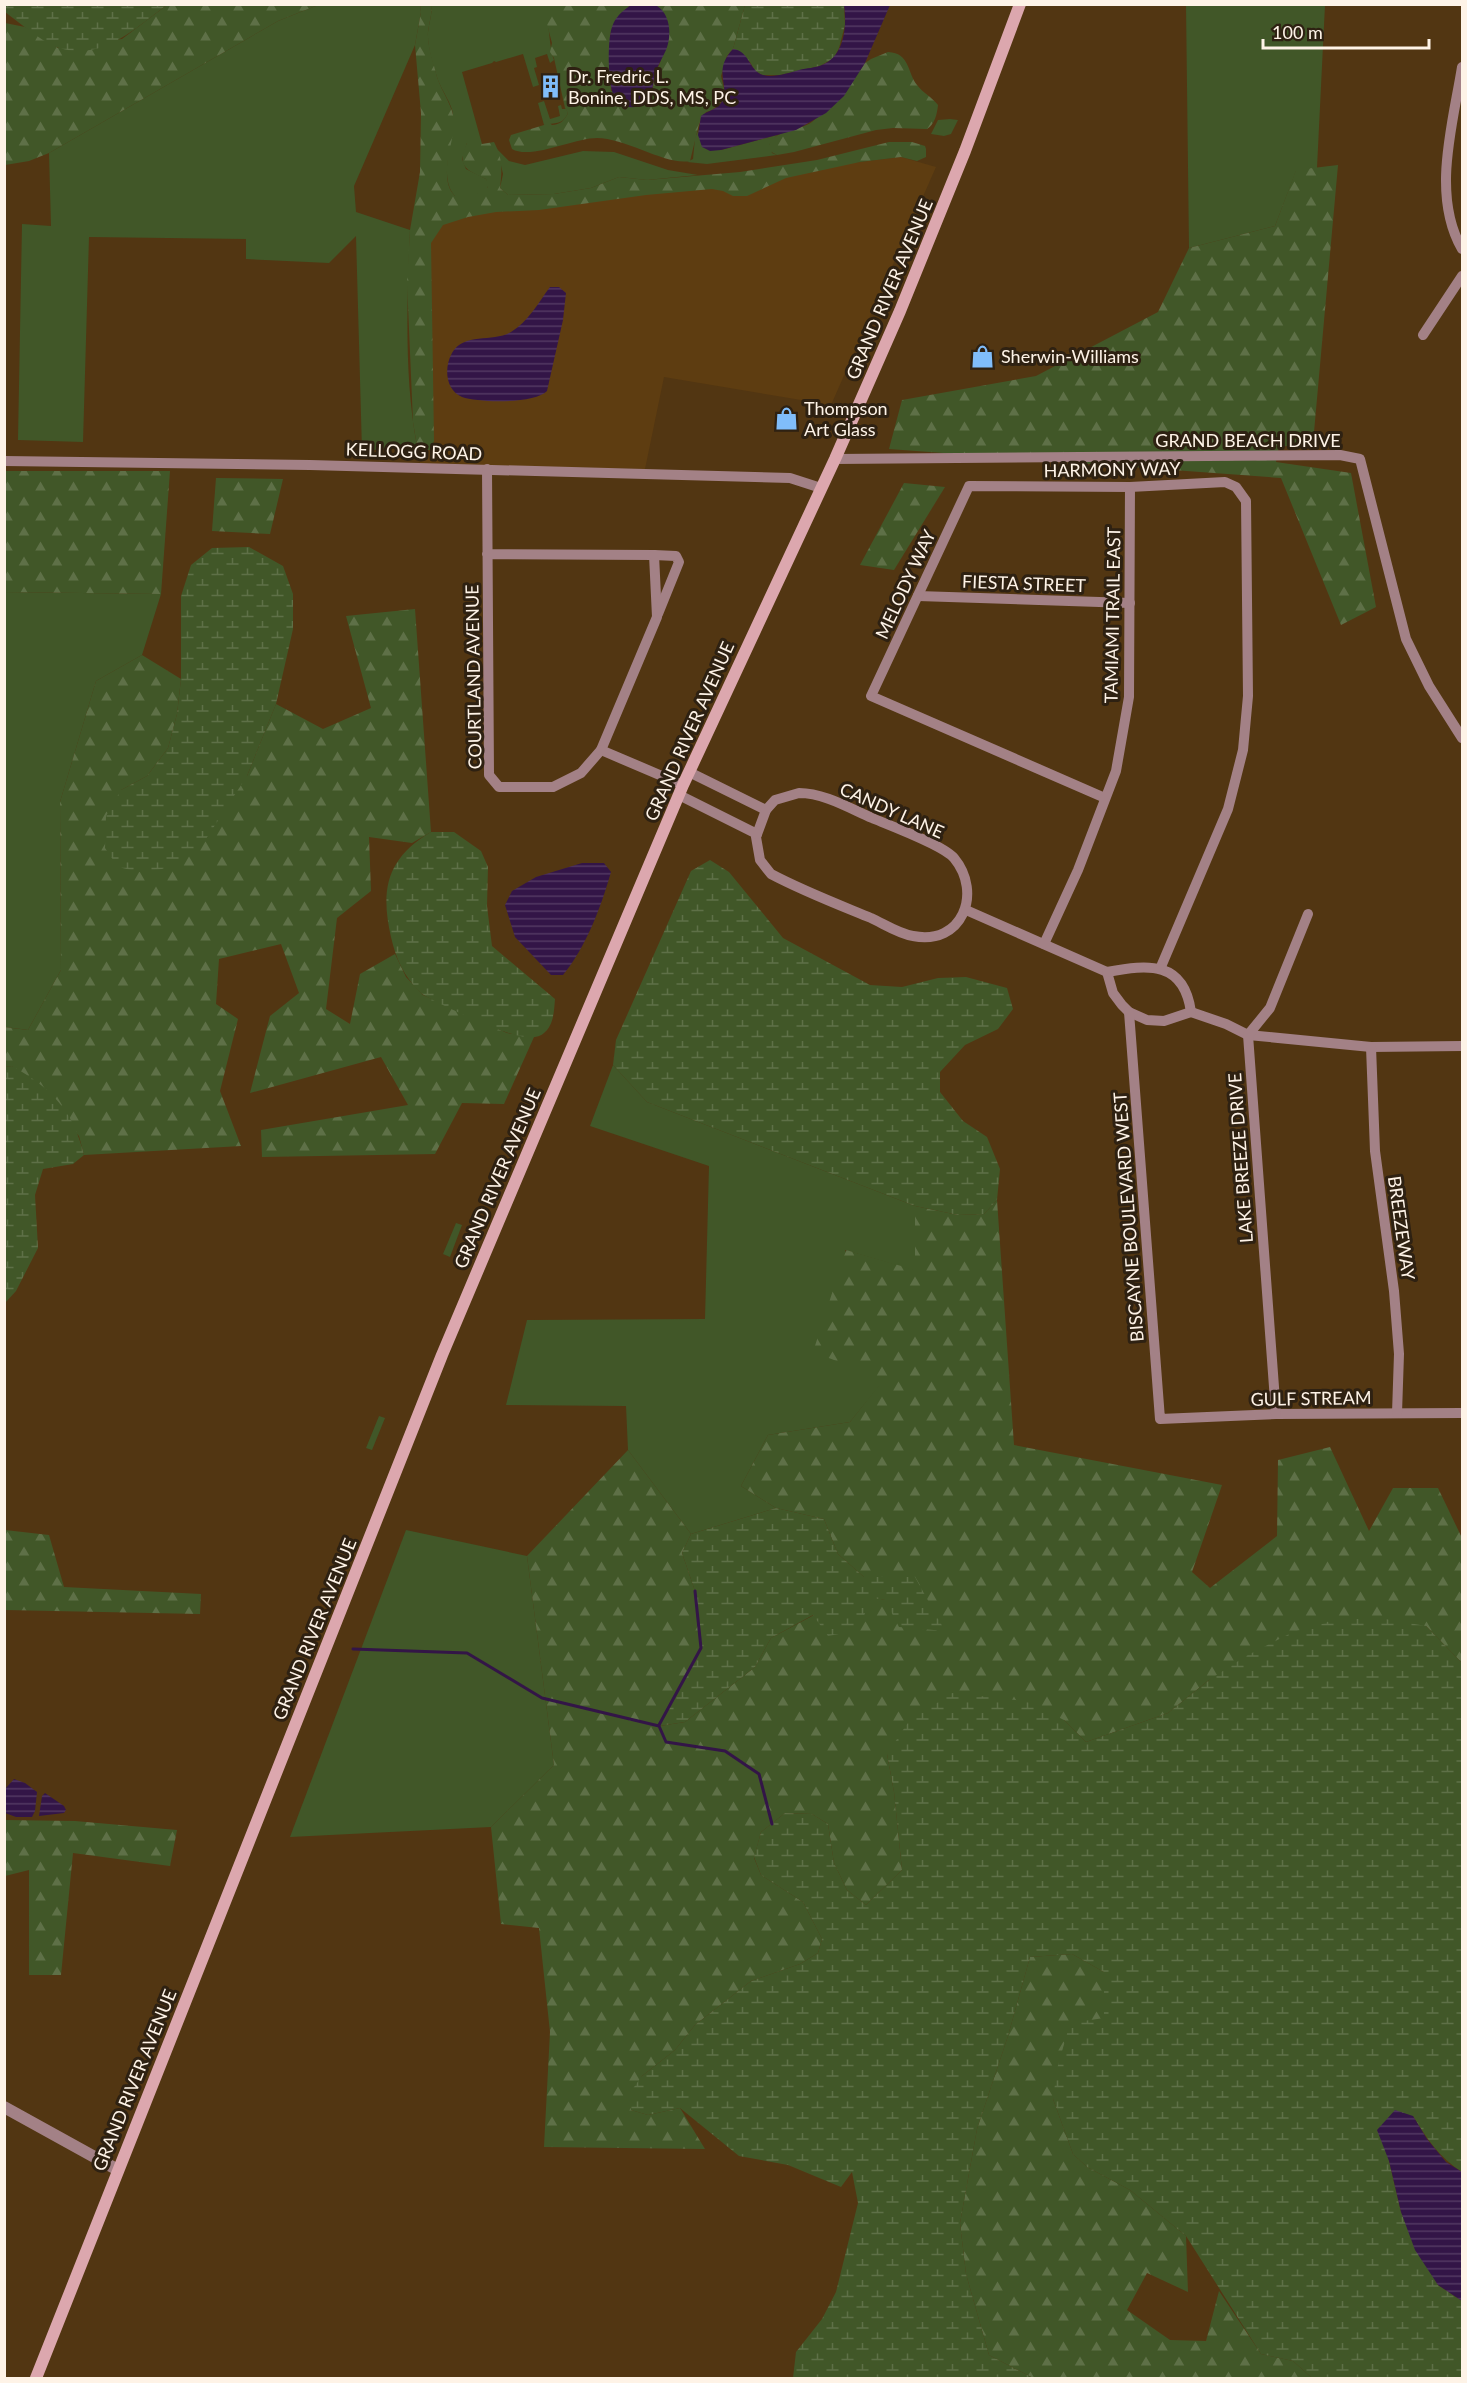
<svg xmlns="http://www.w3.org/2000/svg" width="1467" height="2383" font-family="Lato,sans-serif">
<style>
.built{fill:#5e3d11}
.green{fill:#415728}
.forest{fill:url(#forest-firs)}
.wetland{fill:url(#wetland-marsh)}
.water{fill:url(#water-rules)}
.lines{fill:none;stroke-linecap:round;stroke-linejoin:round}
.stream{stroke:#331547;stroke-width:3}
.minor{stroke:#a38186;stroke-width:10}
.tertiary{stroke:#a38186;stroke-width:12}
.secondary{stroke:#dca7ae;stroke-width:12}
.labels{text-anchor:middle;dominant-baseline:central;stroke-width:6;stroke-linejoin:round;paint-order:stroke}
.poi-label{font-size:18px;fill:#fef3e7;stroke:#2e2112;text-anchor:start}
.street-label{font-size:18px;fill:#fef3e7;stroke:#2e2112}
</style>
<defs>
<pattern id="forest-firs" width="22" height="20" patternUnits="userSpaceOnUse" patternTransform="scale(1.5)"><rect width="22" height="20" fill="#415728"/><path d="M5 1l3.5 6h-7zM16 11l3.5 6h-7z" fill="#5e7047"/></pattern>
<pattern id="wetland-marsh" width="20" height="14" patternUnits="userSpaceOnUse" patternTransform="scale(1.5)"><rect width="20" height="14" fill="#415728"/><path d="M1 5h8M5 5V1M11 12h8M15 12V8" fill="none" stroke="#5e7047"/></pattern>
<pattern id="water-rules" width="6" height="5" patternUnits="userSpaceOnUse" patternTransform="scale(1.5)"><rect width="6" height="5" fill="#331547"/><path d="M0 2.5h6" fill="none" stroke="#523862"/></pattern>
</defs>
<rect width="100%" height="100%" fill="#523612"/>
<path class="built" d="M901,157L936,167L831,405L664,377L645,469L420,464L418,215Z"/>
<g class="green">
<path d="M542,4C551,22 548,44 554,60L550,63L547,54L535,58L537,67L534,68L539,85L533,87L523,54L496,62L494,61L492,63L462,72L482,144L467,143L462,159L466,169L486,179L489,185C483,196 467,196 455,196C438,179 453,137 453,115C453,105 440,88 437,77C433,64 427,46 428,32C429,23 432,14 432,5Z"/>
<path d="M318,5H420L421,12L415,45L354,186L356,212L410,230C407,299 404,378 417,446L362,451L356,236L329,263L246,259V239L89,237L83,442L18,440L22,224L51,226L49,153L278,21Z"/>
<path d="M1186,5H1325L1317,168L1296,171L1275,226L1189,248Z"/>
<path d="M544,101L550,119L560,116L558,106L561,105L562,109H566L568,113C562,126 555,122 544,125L538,103Z"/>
<path d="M950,119L958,120L951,134L944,136L931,134L938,120Z"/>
<path d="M699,129L698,135L721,150L777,135L769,145L772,153L777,155L707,164L687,162L693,159L695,138Z"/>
<path d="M497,149L509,161L525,165L583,151L614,152L668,170L698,175L647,180L619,177L591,188L554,194L508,195L500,188L503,174Z"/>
<path d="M4,592L161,594L142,655L96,681L60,802L61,970L28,1030L5,1027Z"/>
<path d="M613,1065L647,1102L915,1206L916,1271L845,1250L885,1379L850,1422L768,1435L741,1486L776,1508L691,1534L628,1450L626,1406L506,1405L527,1320L705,1319L709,1166L590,1126Z"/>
<path d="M456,1223L462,1225L450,1257L443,1254Z"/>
<path d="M379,1416L385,1418L372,1450L366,1448Z"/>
<path d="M406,1530L527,1556L554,1765L491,1827L290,1837Z"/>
</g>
<g class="forest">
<path d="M167,5H318L278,21L49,153L29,161L5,165V23L25,27L58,48L122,39Z"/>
<path d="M420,5H432C432,14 429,23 428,32C427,46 434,64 437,77C442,93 455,108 454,125C453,144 438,180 455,196L478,193L488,187L486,179C466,170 456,166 467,143L475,140L482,144L494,142C503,159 502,170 500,188L508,195L554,194L591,188L619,177L647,180L740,172L817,160L889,142H912L925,146L926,149V157L917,161L901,157L860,162L786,178L747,196H733L723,191L712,189L646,195L539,210L496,212L468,217L443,225L431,243L434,441L430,450H420L417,446L413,422L407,282L410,230L420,172L421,113L415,45L421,12Z"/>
<path d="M542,5H633L629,6L610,34L611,91L653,88L654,78L661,60L666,18L654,5H745L733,49L727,56L721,76L725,93L722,101L712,110L706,112L699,124L690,161C667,166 626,138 597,138C574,138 531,160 512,149L509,140L511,135L544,125L548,122L552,125C560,125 565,120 568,113L565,108L554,58L550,52L552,43Z"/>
<path d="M888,52C910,53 907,72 917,85C923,93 932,97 938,105C937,114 935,124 927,129L893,128L876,130L794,152L777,155L768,150C770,129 798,132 812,122C825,112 855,77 865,63L871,59Z"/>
<path d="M1338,165L1313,443L1279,447L1276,462L1351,473L1376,607L1341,625L1281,478L889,449L902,400L1036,376L1158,312L1189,248L1275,226L1296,170Z"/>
<path d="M5,471H170L161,594L5,592Z"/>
<path d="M216,478L283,479L270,534L212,531Z"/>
<path d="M904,483L945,487L894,570L860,565Z"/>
<path d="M415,609L431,832L412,843L369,837L371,891L337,918L326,1009L350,1024L360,974L395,954L406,977L423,995L507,1033L534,1037L504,1104L462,1103L435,1154L262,1157L261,1130L408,1105L381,1057L250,1093L270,1016L299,993L281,944L219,959L216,1004L238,1019L220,1091L241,1146L84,1155L79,1136L12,1066L5,1067L4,1027L28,1030L61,970L60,802L96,681L142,655L181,679L177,714L168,748L147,776L121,790L247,776L276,704L323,729L371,708L346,616Z"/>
<path d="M997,1200L1014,1445L1222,1485L1192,1572L1210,1588L1277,1536L1278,1460L1330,1447L1369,1531L1393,1488H1438L1462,1538V1663L1426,1626L1209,1680L1168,1713L1086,1742L1064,1720L887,1754L894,1792L902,1870L866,1905L847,1890L834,1863L828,1824L812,1814L785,1813L761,1832L754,1858L761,1875L803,1902L822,1939L818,1953L800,1964L751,1981L695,2025L675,2050L642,2076L631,2110L648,2115L680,2108L705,2149L544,2147L550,2032L539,1928L501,1924L491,1827L554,1765L527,1556L628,1450L691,1534L682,1553L695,1591L701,1648L660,1726L685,1722L755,1667L771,1638L814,1615L872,1597L885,1600L915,1577H864L838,1554L824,1519L776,1508L741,1486L768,1435L850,1422L884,1379L813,1352L846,1250L915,1270V1206L958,1215L984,1214Z"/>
<path d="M5,1530L49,1535L64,1587L201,1594L200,1614L5,1610Z"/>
<path d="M5,1820L75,1821L177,1830L170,1866L73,1853L61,1975H29V1870L5,1876Z"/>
<path d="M1072,1954L1104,1972V2019L1053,2099L1073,2154L1087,2167L1130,2190L1186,2236L1188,2292L1147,2273L1127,2310L1170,2340L1206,2341L1219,2291L1261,2354L1293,2361L1312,2378H1033L989,2355L966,2274L960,2223L977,2129L1008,2036L1030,1957Z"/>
</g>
<g class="wetland">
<path d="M4,5L5,4L167,5C134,29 103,61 59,48C45,44 17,21 5,12Z"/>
<path d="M745,5H844L845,25L839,48L834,58L820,66L780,75H762L755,71L750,62L733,49Z"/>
<path d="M249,547L283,566L293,594V629L276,704L247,776L202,845L183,861L162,869L140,872L118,867L105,848L106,816L121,790L147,776L168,748L177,714L181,679V596L191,565L212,548Z"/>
<path d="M431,832H454L481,851L488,867L487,906L492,946L555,999C554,1010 554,1025 544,1033C536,1041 519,1036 509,1033C496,1030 429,1000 421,993C404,977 396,959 391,937C380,889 387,858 431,832Z"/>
<path d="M710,860L729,872L783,938L870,985L902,987L938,978L966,977L1007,988L1013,1009L998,1029L965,1045L940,1072V1092L963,1121L987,1137L1000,1169L997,1200L984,1214L958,1215L915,1206L647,1102L613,1065L616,1040L691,871Z"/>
<path d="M12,1066C51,1088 73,1110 84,1155L73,1164L43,1169L35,1195L38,1248L16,1291L5,1303L4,1067Z"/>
<path d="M776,1508L824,1519L838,1554L864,1577H915L945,1631L899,1627L885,1600L873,1598L856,1631L828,1636L813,1615L771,1638L755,1667L685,1722L659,1726L701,1648L695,1591L682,1553L691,1534Z"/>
<path d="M1340,1619H1385L1426,1626L1462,1663V2172C1440,2158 1427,2139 1413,2116L1389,2161L1401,2212L1438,2285L1462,2301V2378H1312L1293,2361L1261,2354L1186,2236L1130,2190L1087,2167L1073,2154L1053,2099L1057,2069L1070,2023L1104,2018V1972L1072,1954L1030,1957L1008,2036L977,2129L960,2223L966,2274L989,2355L1033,2378H793L796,2352L822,2319L836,2292L858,2203L852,2172L841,2187L788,2165L739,2156L680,2108L648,2115L631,2110L629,2094L642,2076L675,2050L695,2025L751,1981L800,1964L818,1953L822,1939L803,1902L761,1875L754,1857L761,1832L785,1813L812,1814L828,1824L834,1863L847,1890L866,1905L902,1870L894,1792L887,1754L909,1721L952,1693L1026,1701L1064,1720L1086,1742L1168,1713L1209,1680L1246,1656L1293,1632Z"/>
</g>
<g class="water">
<path d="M633,4C639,4 649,3 655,5C671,12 672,37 666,50C663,57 659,63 656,71C652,82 654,97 644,104C637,109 625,108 618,103C607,94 607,40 612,27C615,17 623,10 633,4Z"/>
<path d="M844,5H890L865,63L844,96L826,113L796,130L721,150L710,151L702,147L698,135L701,116C707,111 716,110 721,103C732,87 711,72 733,49C750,51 748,70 763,75C774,78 788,73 799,70C807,68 815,68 822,65C845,56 847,25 844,5Z"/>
<path d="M550,287H559L566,293L563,320L547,391C535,404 479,403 462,397C445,390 444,367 452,353C464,332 493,343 511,332C528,322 538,303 550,287Z"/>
<path d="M582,863H604L611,872C601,907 586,947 563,975H551L515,937L505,905L512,891L536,877Z"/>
<path d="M14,1779L25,1783L37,1792L35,1811L32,1817H16L5,1813V1789Z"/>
<path d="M45,1793L64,1806L66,1810L64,1813L39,1816L42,1796Z"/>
<path d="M1395,2110L1413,2116L1427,2139L1446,2162L1462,2172V2301L1438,2285L1415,2250L1401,2212L1389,2161L1377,2130Z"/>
</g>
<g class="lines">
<g class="stream">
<path d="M353,1649L467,1653L542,1698L659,1726L666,1742L725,1751L759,1774L772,1824"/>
<path d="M659,1725L701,1648L695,1591"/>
</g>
<g class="minor">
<path d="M1462,67C1453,124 1431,195 1462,249"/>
<path d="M1423,335L1462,276"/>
<path d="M835,459L1340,455L1360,459L1406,639L1429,686L1462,738"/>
<path d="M4,461L310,465L790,478L821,488"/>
<path d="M487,469L489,775L499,787H553L581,773L601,750L657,617L654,555L487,554"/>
<path d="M654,555L676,556L679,562L658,614"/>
<path d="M918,596L1130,603"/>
<path d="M601,750L683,785"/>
<path d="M689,772L766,810"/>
<path d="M799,793C824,793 849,808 872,818C889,825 943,845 954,858C983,893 962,946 913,936C899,934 884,924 871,918C837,904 803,891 771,874L760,860L756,837L766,810L775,800Z"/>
<path d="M679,795L757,834"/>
<path d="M1105,798L871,696L969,486L1130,487L1225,482L1236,487L1246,501L1248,696L1243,750L1228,809L1160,969"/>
<path d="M966,910L1107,972"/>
<path d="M1044,944L1078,870L1116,771L1129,697L1130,487"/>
<path d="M1107,972L1113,993L1122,1005L1129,1012L1147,1020L1164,1021L1191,1012L1226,1024L1248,1035L1371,1047L1462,1046"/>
<path d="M1107,972C1149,964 1184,961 1191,1012"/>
<path d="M1129,1012L1160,1419L1276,1414L1462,1413"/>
<path d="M1371,1047L1375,1151L1394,1291L1399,1354L1397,1413"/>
<path d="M1276,1414L1248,1035L1270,1008L1308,914"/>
</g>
<path class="tertiary" d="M4,2107L118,2170"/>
<path class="secondary" d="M36,2378L442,1355L683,785L835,459L900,311L965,151L1020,4"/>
</g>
<defs>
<symbol id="building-bare" viewBox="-9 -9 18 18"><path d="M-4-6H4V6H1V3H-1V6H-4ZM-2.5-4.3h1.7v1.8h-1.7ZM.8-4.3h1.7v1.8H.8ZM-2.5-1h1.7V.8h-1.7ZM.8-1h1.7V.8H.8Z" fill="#80bdfa" stroke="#2e2112" stroke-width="2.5" paint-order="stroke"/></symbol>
<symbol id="shop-bare" viewBox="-9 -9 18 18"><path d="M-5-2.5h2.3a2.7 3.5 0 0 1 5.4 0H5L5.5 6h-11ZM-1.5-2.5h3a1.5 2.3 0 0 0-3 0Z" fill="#80bdfa" stroke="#2e2112" stroke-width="2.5" paint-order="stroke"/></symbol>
</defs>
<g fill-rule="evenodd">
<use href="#building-bare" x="534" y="70" width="33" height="33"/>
<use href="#shop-bare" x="966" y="340" width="33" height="33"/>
<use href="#shop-bare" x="770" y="402" width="33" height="33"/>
</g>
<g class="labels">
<g class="poi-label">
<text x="568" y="76">Dr. Fredric L.<tspan x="568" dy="21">Bonine, DDS, MS, PC</tspan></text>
<text x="1001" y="356">Sherwin-Williams</text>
<text x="804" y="408">Thompson<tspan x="804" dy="21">Art Glass</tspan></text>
</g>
<g class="street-label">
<text transform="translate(889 289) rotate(-67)">GRAND RIVER AVENUE</text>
<text x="1248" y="440">GRAND BEACH DRIVE</text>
<text transform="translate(414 451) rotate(2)">KELLOGG ROAD</text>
<text transform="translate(1112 469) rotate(-1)">HARMONY WAY</text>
<text transform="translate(1024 583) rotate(2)">FIESTA STREET</text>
<text transform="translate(905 584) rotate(-65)">MELODY WAY</text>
<text transform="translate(1112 615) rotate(-89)">TAMIAMI TRAIL EAST</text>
<text transform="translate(473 677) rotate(-91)">COURTLAND AVENUE</text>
<text transform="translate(689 731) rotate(-66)">GRAND RIVER AVENUE</text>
<text transform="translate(892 810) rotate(24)">CANDY LANE</text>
<text transform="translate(1240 1158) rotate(-94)">LAKE BREEZE DRIVE</text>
<text transform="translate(497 1178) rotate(-67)">GRAND RIVER AVENUE</text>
<text transform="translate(1128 1217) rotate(-94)">BISCAYNE BOULEVARD WEST</text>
<text transform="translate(1402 1228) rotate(82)">BREEZEWAY</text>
<text transform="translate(1311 1398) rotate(-1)">GULF STREAM</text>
<text transform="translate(314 1629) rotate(-68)">GRAND RIVER AVENUE</text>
<text transform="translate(134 2080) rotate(-68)">GRAND RIVER AVENUE</text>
</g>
</g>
<rect width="1467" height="2383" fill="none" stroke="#fef3e7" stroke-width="12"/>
<path d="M1263 39v9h166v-9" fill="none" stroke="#fef3e7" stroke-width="3"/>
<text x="1272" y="39" font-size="18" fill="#fef3e7" stroke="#2e2112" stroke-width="4.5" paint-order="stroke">100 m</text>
</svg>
